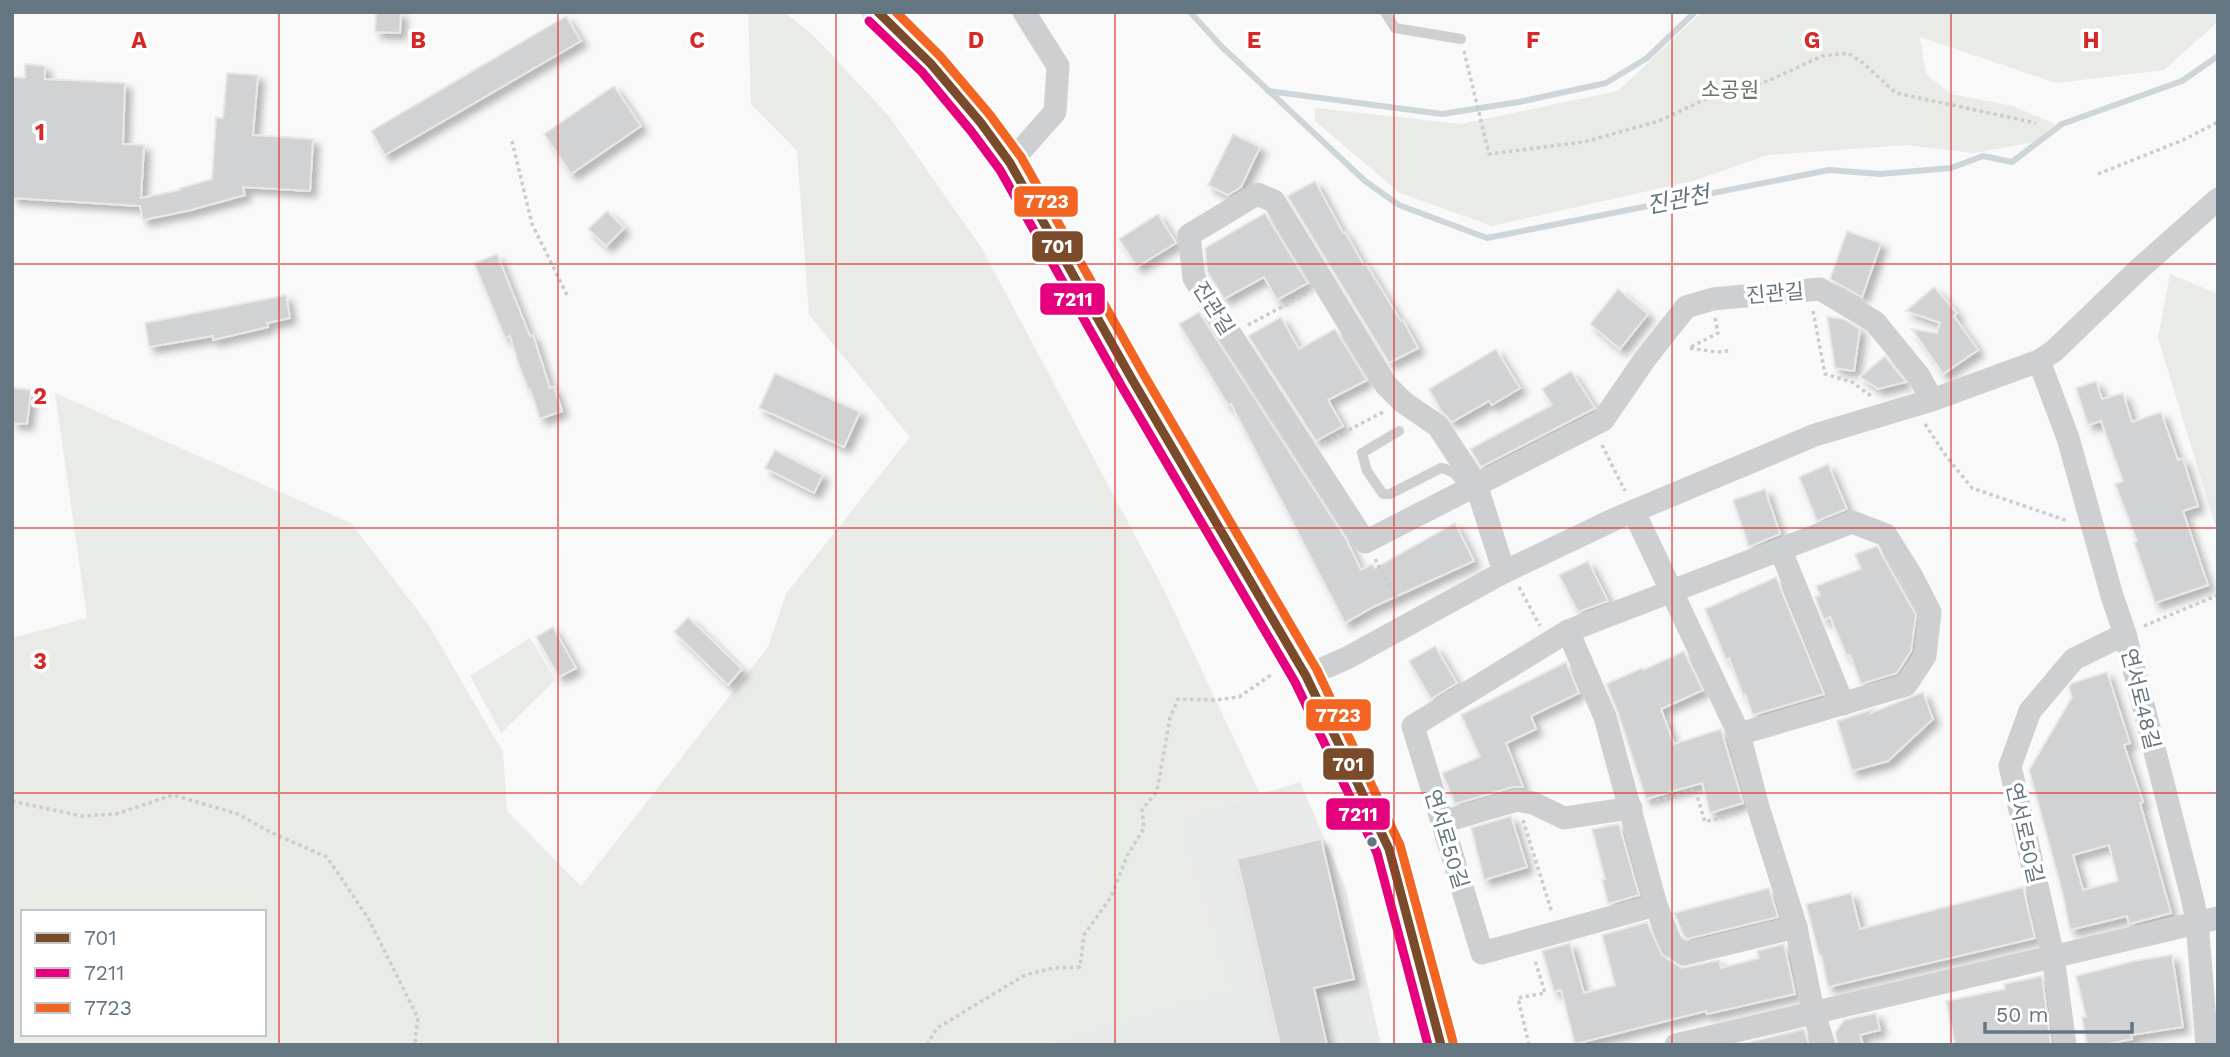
<svg xmlns="http://www.w3.org/2000/svg" width="2230" height="1057" font-family="'Work Sans','Noto Sans KR',sans-serif">
<style>
.built{fill:#e8e9e9}
.green{fill:#e8ebe6;fill-rule:evenodd}
.lines{fill:none;stroke-linecap:round;stroke-linejoin:round}
.stream{stroke:#ced6d9;stroke-width:6}
.building{fill:#d0d2d3;stroke:#e8e8e8;stroke-width:2;fill-rule:evenodd;filter:url(#shadow)}
.secondary-casing{stroke:#d5d6d7;stroke-width:33}
.path{stroke:#cbcccd;stroke-width:3.5;stroke-dasharray:3.5 3.5;stroke-linecap:butt}
.lane{stroke:#cecfd0;stroke-width:10}
.street{stroke:#cecfd0;stroke-width:23}
.secondary{stroke:#e1e2e2;stroke-width:32}
.bus-1-casing{stroke:#fff;stroke-width:14}
.bus-2-casing{stroke:#fff;stroke-width:14}
.bus-3-casing{stroke:#fff;stroke-width:14}
.bus-1{stroke:#7a4b2a;stroke-width:9}
.bus-2{stroke:#e5007d;stroke-width:9}
.bus-3{stroke:#f26522;stroke-width:9}
.grid{fill:none;stroke:#d62828;stroke-width:2;stroke-opacity:0.55}
.bus-dot{fill:#657683;stroke:#fff;stroke-width:2.5}
.labels{text-anchor:middle;dominant-baseline:central;stroke-width:7;stroke-linejoin:round;paint-order:stroke}
.park-label{font-size:21px;fill:#687a64;stroke:#fff}
.street-label{font-size:21px;fill:#657683;stroke:#fff}
.water-label{font-size:23px;font-style:italic;fill:#60757c;stroke:#fff}
.grid-label{font-size:23px;text-anchor:middle;font-weight:bold;fill:#d62828;stroke:#fff;stroke-width:7;stroke-linejoin:round;paint-order:stroke}
.line-badge{stroke:#fff;stroke-width:2.5}
.badge-label{font-size:19px;text-anchor:middle;font-weight:bold;fill:#fff}
</style>
<defs>
<filter id="shadow"><feDropShadow dx="6" dy="6" stdDeviation="3.5" flood-color="#0004"/></filter>
</defs>
<rect width="100%" height="100%" fill="#f9f9f9"/>
<path class="built" d="M1300,782L1346,889L1381,1045H1044L1231,990L1179,819Z"/>
<g class="green">
<path d="M748,12H784L812,34L888,115L981,247L1162,586L1260,794L1179,819L1231,990L1044,1045H12V638L87,618L55,393L351,523L428,624L503,752L507,811L581,886L768,647L786,594L910,437L809,315L797,151L751,104ZM23,912H264V1034H23Z"/>
<path d="M1702,12H2218V22L2164,70L2056,83L1920,37L1926,74L1951,94L2013,106L2055,124L2035,142L1974,153L1906,145L1768,155L1693,181L1492,226L1400,193L1315,121V108L1461,124L1618,91Z"/>
<path d="M2170,274L2218,294V534L2158,338Z"/>
<path d="M530,638L555,680L501,733L470,676Z"/>
</g>
<g class="lines">
<g class="stream">
<path d="M1190,12L1221,46L1365,181L1399,205L1487,238L1829,170L1880,174L1951,168L1983,156L2012,162L2062,124L2182,81L2218,56"/>
<path d="M1268,91L1442,114L1519,102L1606,83L1647,58L1695,12"/>
</g>
</g>
<g class="building">
<path d="M376,12H401L400,33L375,32Z"/>
<path d="M566,16L581,41L385,155L371,131Z"/>
<path d="M25,64L45,66V79L125,83L123,144L144,145L141,198L180,190V188L212,179L216,118H223L227,73L258,75L253,135L313,139L310,191L243,187L245,195L191,210L143,220L140,206L12,198V77L25,78Z"/>
<path d="M614,86L641,126L571,174L544,134Z"/>
<path d="M1233,134L1260,147L1241,187L1228,195L1208,185Z"/>
<path d="M1315,181L1343,233L1345,232L1364,265L1366,264L1401,321L1403,320L1418,348L1389,363L1287,196Z"/>
<path d="M607,211L624,228L606,246L588,229Z"/>
<path d="M1265,213L1308,283L1277,300L1264,277L1224,299L1207,271L1205,248Z"/>
<path d="M1158,214L1176,243L1137,267L1119,239Z"/>
<path d="M1847,231L1881,243L1862,297L1830,279Z"/>
<path d="M497,254L530,336L533,335L550,388L554,387L562,411L540,419L530,389H528L518,363L510,336L505,338L474,263Z"/>
<path d="M1934,287L1957,313L1954,316L1978,350L1943,374L1912,329L1937,333L1940,323L1906,311Z"/>
<path d="M1618,289L1648,314L1620,349L1590,324Z"/>
<path d="M286,295L290,318L267,323L268,327L213,340V336L149,347L145,323Z"/>
<path d="M1199,312L1346,539L1361,570L1372,564L1375,568L1455,523L1474,561L1373,607L1345,623L1231,404L1228,405L1179,324Z"/>
<path d="M1281,317L1299,349L1335,329L1367,380L1328,400L1343,426L1316,441L1248,336Z"/>
<path d="M1827,317L1843,319L1860,329L1854,371L1835,368Z"/>
<path d="M1496,349L1520,388L1492,405L1489,401L1452,422L1441,411L1429,389Z"/>
<path d="M1885,356L1906,382L1878,389L1860,377Z"/>
<path d="M1571,371L1595,408L1481,467L1470,449L1552,405L1542,389Z"/>
<path d="M775,373L860,412L844,447L759,408Z"/>
<path d="M2096,381L2102,399L2123,393L2132,422L2161,412L2178,460L2183,459L2198,506L2183,511L2208,585L2155,603L2134,542L2137,541L2115,484L2123,481L2101,421L2088,425L2076,388Z"/>
<path d="M12,388L31,390L27,424L12,423Z"/>
<path d="M775,450L823,475L814,493L765,468Z"/>
<path d="M1828,464L1847,509L1817,521L1799,477Z"/>
<path d="M1765,489L1780,534L1749,547L1733,500Z"/>
<path d="M1877,546L1916,615L1911,651L1897,673L1861,684L1850,655L1847,656L1830,617L1824,620L1815,597L1820,595L1816,586L1861,569L1855,554Z"/>
<path d="M1588,561L1608,601L1578,612L1559,575Z"/>
<path d="M1776,577L1824,694L1753,715L1745,694L1743,695L1729,658L1726,660L1705,609Z"/>
<path d="M688,617L742,669L728,685L674,632Z"/>
<path d="M553,627L576,668L559,677L536,637Z"/>
<path d="M1435,646L1457,683L1431,699L1409,661Z"/>
<path d="M1684,651L1703,690L1661,709L1674,744L1721,729L1743,803L1710,813L1702,783L1646,799L1618,713L1606,684L1642,668L1643,670Z"/>
<path d="M1566,662L1579,693L1531,716L1536,729L1506,743L1523,787H1513L1455,804L1442,773L1480,757L1461,715Z"/>
<path d="M2107,672L2130,743L2124,745L2143,802L2140,803L2171,913L2129,924L2127,916L2070,930L2063,895L2029,770L2072,697L2069,687L2072,683ZM2109,845L2118,881L2083,890L2073,855Z"/>
<path d="M1923,692L1933,719L1888,761L1852,771L1837,721L1874,709L1871,713Z"/>
<path d="M1511,816L1527,867L1484,880L1471,828Z"/>
<path d="M1619,824L1639,895L1608,904L1602,879H1605L1592,829Z"/>
<path d="M1321,839L1354,979L1314,988L1327,1045H1280L1237,859Z"/>
<path d="M2023,887L2035,938L1828,987L1821,955H1819L1806,904L1851,893L1860,929Z"/>
<path d="M1769,888L1778,917L1687,939L1683,935L1674,913Z"/>
<path d="M1647,922L1662,955L1682,968L1719,960L1721,968L1759,958L1757,951L1784,944L1795,994L1707,1014L1706,1011L1575,1044L1561,990L1554,992L1542,951L1570,943L1584,993L1615,985L1602,935Z"/>
<path d="M2172,955L2183,1027L2131,1035L2132,1039L2103,1045H2087L2082,1017H2086L2076,976L2134,961Z"/>
<path d="M2042,976L2051,1045H1955L1946,1001L2005,989L2004,984Z"/>
<path d="M1876,1013L1880,1030L1860,1035L1863,1045H1838L1835,1033L1844,1020Z"/>
<path d="M1804,1029L1809,1045H1746V1043Z"/>
</g>
<g class="lines">
<defs>
<path id="secondary" d="M878,12L931,64L981,123L1010,163L1133,381L1306,676L1389,849L1441,1045"/>
</defs>
<use href="#secondary" class="secondary-casing"/>
<g class="path">
<path d="M1464,51L1489,154L1584,142L1659,121L1708,98L1768,81L1822,56L1848,53L1863,63L1896,93L2036,123"/>
<path d="M512,141L532,224L567,295"/>
<path d="M2098,174L2183,140L2218,122"/>
<path d="M1813,311L1825,374L1852,382L1871,396"/>
<path d="M1715,318L1718,333L1689,348L1717,352L1729,351"/>
<path d="M1248,325L1306,294"/>
<path d="M1925,424L1946,456L1972,488L2068,521"/>
<path d="M1324,443L1385,411"/>
<path d="M1602,445L1625,491"/>
<path d="M1375,559L1399,603"/>
<path d="M1519,587L1540,626"/>
<path d="M2144,626L2218,595"/>
<path d="M12,801L81,816L116,814L173,795L238,814L272,833L327,857L368,918L418,1018L415,1040L417,1045"/>
<path d="M1650,803L1695,789L1705,822L1740,812"/>
<path d="M1523,820L1552,913"/>
<path d="M927,1045L937,1028L1025,975L1054,968L1080,967L1084,935L1111,897L1127,856L1144,828L1142,810L1157,791L1170,718L1178,699L1216,700L1239,697L1271,675"/>
<path d="M1529,1045L1518,998L1545,993L1535,960"/>
</g>
<g class="lane">
<path d="M1385,12L1395,28L1461,39"/>
<path d="M1399,431L1362,453L1367,471L1383,494H1390L1441,468C1453,470 1460,477 1464,489"/>
</g>
<g class="street">
<path d="M1010,163L1055,112L1058,66L1024,12"/>
<path d="M2039,361L2068,438L2112,596L2125,634L2193,901L2197,922L2207,1045"/>
<path d="M1634,512L1739,734L1758,807L1796,927L1813,1011L1824,1045"/>
<path d="M1781,551L1843,704"/>
<path d="M1504,572L1476,484L1438,426L1403,402L1386,385L1274,201L1257,194L1189,235L1194,278L1365,542L1603,420L1645,359L1686,307L1713,299L1820,289L1875,322L1919,376L1932,400"/>
<path d="M1568,631L1605,717L1656,905L1671,944L1684,954L1796,927"/>
<path d="M1306,676L1347,658L1504,572L1617,518L1815,435L1932,400L2039,361L2054,351L2137,271L2218,199"/>
<path d="M1442,822L1517,800L1533,803L1564,818L1631,808"/>
<path d="M1656,905L1482,953L1413,726L1568,631L1852,522L1886,535L1911,575L1930,612L1925,656L1906,685L1739,734"/>
<path d="M1676,1045L2218,918"/>
<path d="M2065,1045L2053,956L2010,766L2030,711L2074,659L2125,634"/>
</g>
<use href="#secondary" class="secondary"/>
<defs>
<path id="bus-1" d="M878,12L931,64L981,123L1010,163L1133,381L1306,676L1389,849L1441,1045"/>
<path id="bus-2" d="M869,21L922,72L971,131L1000,170L1122,387L1295,682L1377,853L1428,1045"/>
<path id="bus-3" d="M896,12L940,56L990,115L1021,157L1144,375L1317,670L1400,845L1453,1042"/>
</defs>
<use href="#bus-1" class="bus-1-casing"/>
<use href="#bus-2" class="bus-2-casing"/>
<use href="#bus-3" class="bus-3-casing"/>
<use href="#bus-1" class="bus-1"/>
<use href="#bus-2" class="bus-2"/>
<use href="#bus-3" class="bus-3"/>
</g>
<path class="grid" d="M279,12V1045M558,12V1045M836,12V1045M1115,12V1045M1394,12V1045M1672,12V1045M1951,12V1045M12,264H2218M12,528H2218M12,793H2218"/>
<circle class="bus-dot" cx="1372" cy="842" r="6"/>
<g class="labels">
<g class="park-label">
<text x="1730" y="89">소공원</text>
</g>
<g class="street-label">
<text transform="translate(1775 293) rotate(-5)">진관길</text>
<text transform="translate(1214 308) rotate(58)">진관길</text>
<text transform="translate(2141 699) rotate(76)">연서로48길</text>
<text transform="translate(2025 833) rotate(77)">연서로50길</text>
<text transform="translate(1447 839) rotate(73)">연서로50길</text>
</g>
<g class="water-label">
<text transform="translate(1678 200) rotate(-11)">진관천</text>
</g>
</g>
<g class="grid-label">
<text x="139" y="48">A</text>
<text x="418" y="48">B</text>
<text x="697" y="48">C</text>
<text x="976" y="48">D</text>
<text x="1254" y="48">E</text>
<text x="1533" y="48">F</text>
<text x="1812" y="48">G</text>
<text x="2091" y="48">H</text>
<text x="40" y="140">1</text>
<text x="40" y="404">2</text>
<text x="40" y="669">3</text>
</g>
<g class="line-badge">
<rect x="1013" y="185" width="66" height="33" rx="7" fill="#f26522"/>
<rect x="1031" y="230" width="53" height="33" rx="7" fill="#7a4b2a"/>
<rect x="1039" y="282" width="67" height="34" rx="7" fill="#e5007d"/>
<rect x="1305" y="698" width="67" height="34" rx="7" fill="#f26522"/>
<rect x="1322" y="747" width="53" height="34" rx="7" fill="#7a4b2a"/>
<rect x="1325" y="797" width="66" height="34" rx="7" fill="#e5007d"/>
</g>
<g class="badge-label">
<text x="1046" y="208">7723</text>
<text x="1057" y="253">701</text>
<text x="1073" y="306">7211</text>
<text x="1338" y="722">7723</text>
<text x="1348" y="771">701</text>
<text x="1358" y="821">7211</text>
</g>
<rect width="2230" height="1057" fill="none" stroke="#657683" stroke-width="28"/>
<rect x="21" y="910" width="245" height="126" fill="#ffffff" stroke="#c1c8cd" stroke-width="2"/>
<rect x="35" y="933" width="35" height="10" fill="#7a4b2a" stroke="#c1c8cd" stroke-width="2"/>
<text x="84" y="945" font-size="21" fill="#657683">701</text>
<rect x="35" y="968" width="35" height="10" fill="#e5007d" stroke="#c1c8cd" stroke-width="2"/>
<text x="84" y="980" font-size="21" fill="#657683">7211</text>
<rect x="35" y="1003" width="35" height="10" fill="#f26522" stroke="#c1c8cd" stroke-width="2"/>
<text x="84" y="1015" font-size="21" fill="#657683">7723</text>
<path d="M1985 1022v10h147v-10" fill="none" stroke="#657683" stroke-width="3.5"/>
<text x="1996" y="1022" font-size="21" fill="#657683" stroke="#ffffff" stroke-width="5" paint-order="stroke">50 m</text>
</svg>
